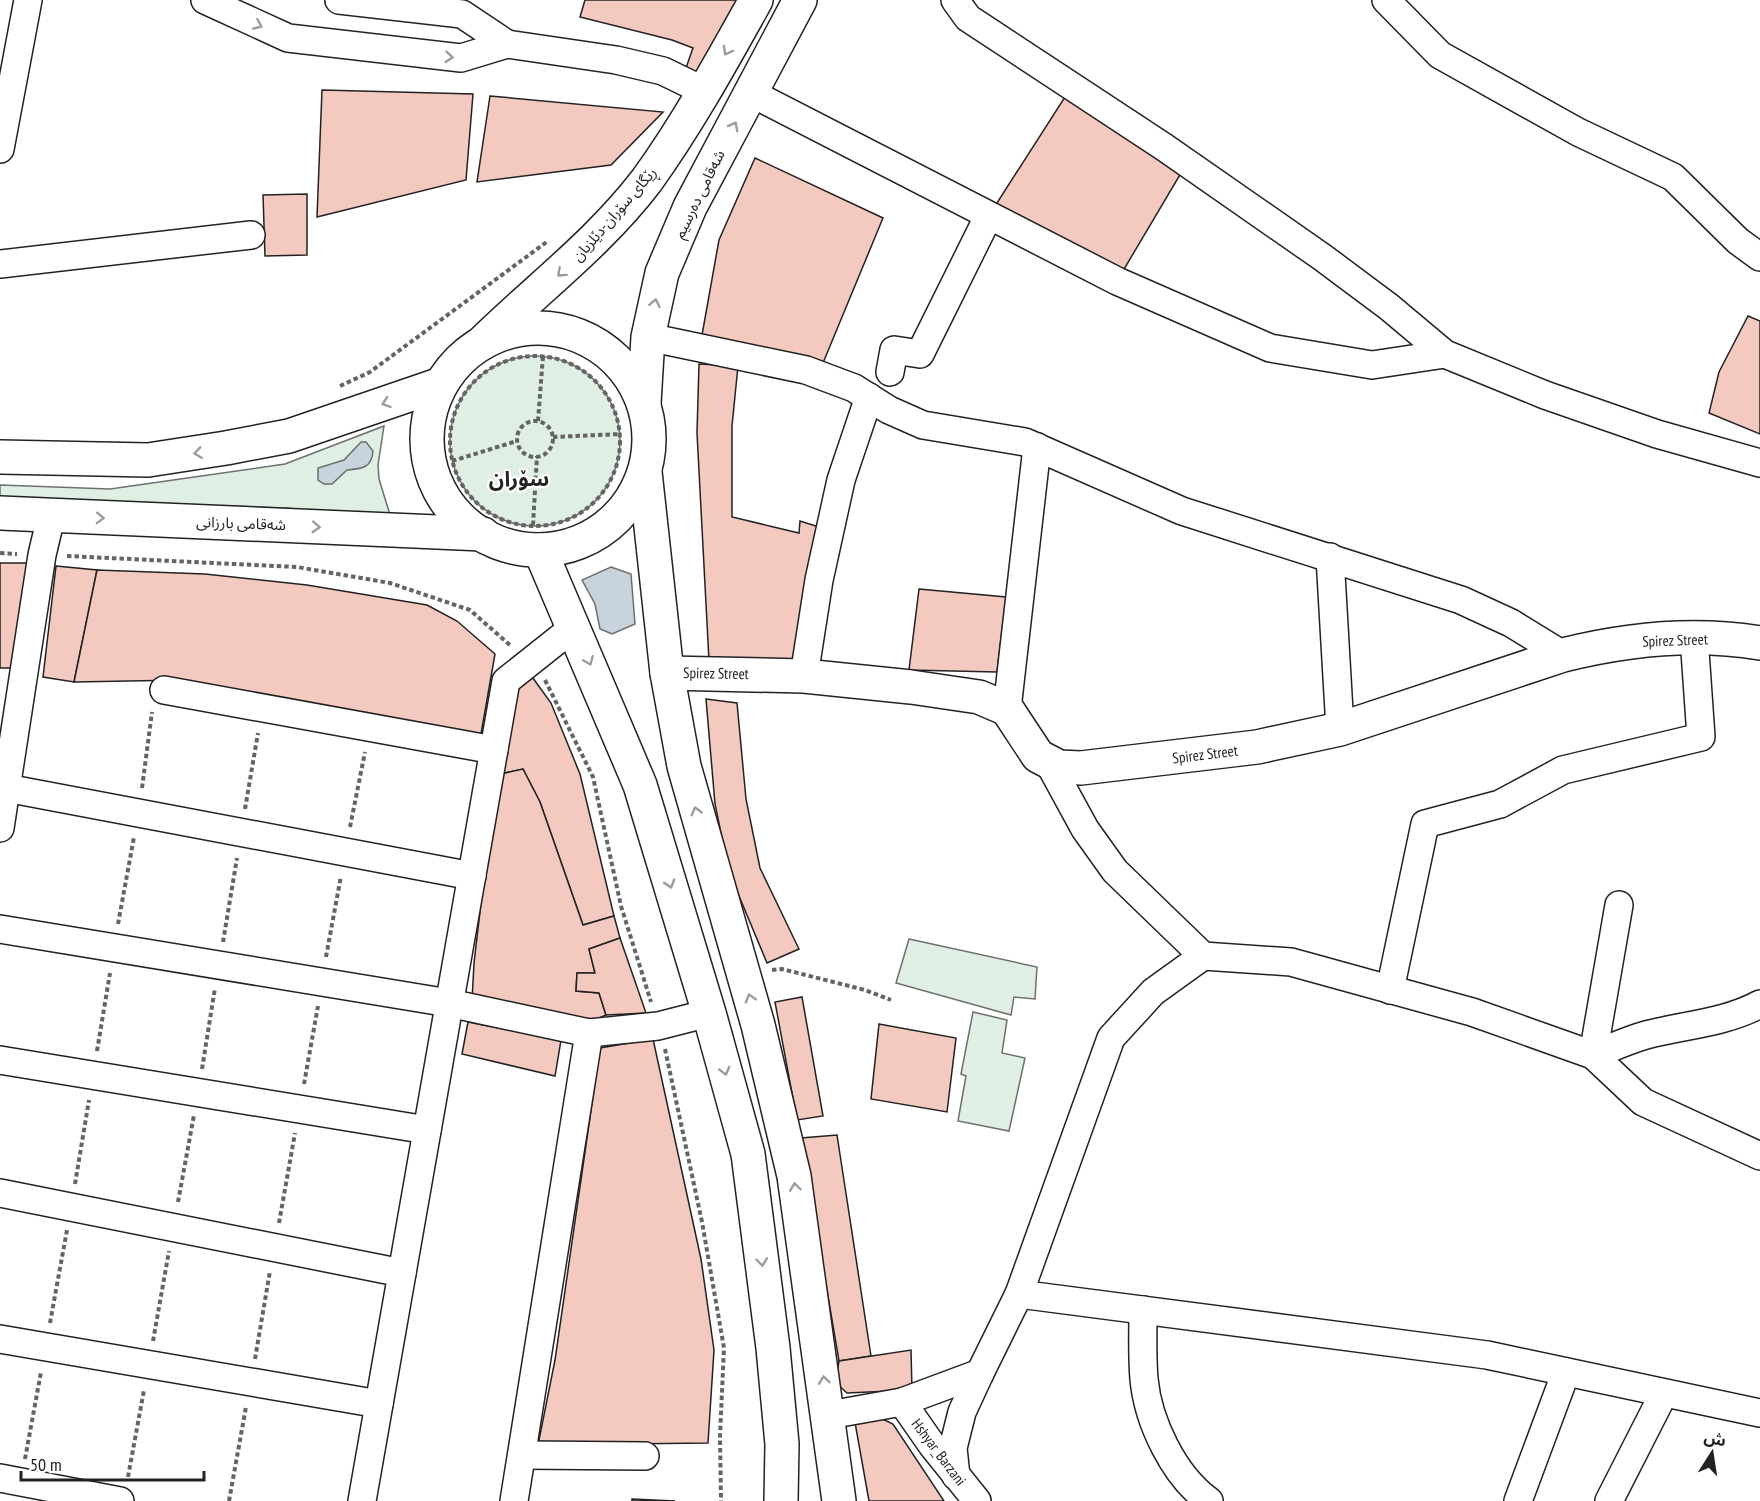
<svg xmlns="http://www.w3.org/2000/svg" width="1760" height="1501" font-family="'PT Sans Narrow','Noto Sans Arabic',sans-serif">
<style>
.green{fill:#e0efe3;stroke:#6f6f6f;stroke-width:1.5}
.water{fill:#c7d3dd;stroke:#6f6f6f;stroke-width:1.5}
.building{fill:#f3c9c0;stroke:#222;stroke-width:1.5}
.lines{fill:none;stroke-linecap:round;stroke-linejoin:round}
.minor-casing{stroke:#222;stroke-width:30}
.major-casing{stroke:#222;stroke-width:36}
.highway-casing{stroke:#222;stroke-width:36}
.path{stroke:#646464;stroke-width:4;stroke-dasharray:4.5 3;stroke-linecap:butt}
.minor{stroke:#fff;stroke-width:27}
.major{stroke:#fff;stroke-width:33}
.highway{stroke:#fff;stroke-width:33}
.oneway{stroke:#9c9c9c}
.labels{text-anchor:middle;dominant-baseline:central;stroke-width:4.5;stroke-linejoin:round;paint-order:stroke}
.street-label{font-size:15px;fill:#222;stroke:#fff}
.district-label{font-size:21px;font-weight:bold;fill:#222;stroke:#fff}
</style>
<rect width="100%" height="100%" fill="#fff"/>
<g class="green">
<circle cx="535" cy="441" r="85"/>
<path d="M384,426L378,465L379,479L391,518L286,508L0,499V485L110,489L285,464Z"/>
<path d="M909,939L1037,967L1035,999L1014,997L1011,1015L896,983Z"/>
<path d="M973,1012L1007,1020L1002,1053L1025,1058L1009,1131L958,1121L966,1076L961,1074Z"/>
</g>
<g class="water">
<path d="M361,442H366L373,451C372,468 361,469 347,470L332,484H324L318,480V468L344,460Z"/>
<path d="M611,567L631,574L635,624L612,634L600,629L595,604L582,580Z"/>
</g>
<g class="building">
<path d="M585,0H739L703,78L686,68L693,48L672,40L580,17Z"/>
<path d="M1072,86L1187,163L1117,281L988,217Z"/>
<path d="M322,90L473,94L466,180L317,217Z"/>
<path d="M490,96L663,112L611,165L477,182Z"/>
<path d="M755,158L883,218L823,363L702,335L719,240Z"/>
<path d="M307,194V255L265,256L263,195Z"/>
<path d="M1748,316L1760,321V434L1709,413L1719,372Z"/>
<path d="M699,364L738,366L732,426V517L799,533L800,521L819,527L795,664L709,661L697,433Z"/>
<path d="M0,563H29L14,668H0Z"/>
<path d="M56,566L97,570L74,682L43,677Z"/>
<path d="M97,570L205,574L307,585L427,605L457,621L495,654L481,734L184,680L74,682Z"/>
<path d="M919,589L1006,597L997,672L909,670Z"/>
<path d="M530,674L551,703L580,774L614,916L583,925L540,802L523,769L496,775L512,691Z"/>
<path d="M706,699L737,703L746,799L760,868L799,949L767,963L729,872L715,804Z"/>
<path d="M523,769L540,802L583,925L614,916L620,938L589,949L595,973H577L576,991L599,993L606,1015L587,1023L472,1001L474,963L496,775Z"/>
<path d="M620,938L646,1013L606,1015L599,993L576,991L577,973H595L589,949Z"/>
<path d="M802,997L823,1116L797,1120L775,1002Z"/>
<path d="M468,1022L561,1040L555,1076L462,1054Z"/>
<path d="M879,1024L956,1038L947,1112L871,1099Z"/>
<path d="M653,1039L701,1259L714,1350L708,1443L538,1445L555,1360L600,1048Z"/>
<path d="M837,1135L871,1356L839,1361L801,1138Z"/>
<path d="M911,1350L912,1390L847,1393L835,1382L839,1361Z"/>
<path d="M874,1415L893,1424L944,1501H869L854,1417Z"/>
<path d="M632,1499L675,1501H632Z"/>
</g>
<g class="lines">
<defs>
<g id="minor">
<path d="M205,0L288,38L461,58L507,44L616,60L663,71L704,91"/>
<path d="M339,0L462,14L507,44"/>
<path d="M955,0L968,18L1164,147L1322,257L1389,307L1445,354L1545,395L1657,434L1760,463"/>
<path d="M1386,0L1440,55L1578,132L1673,177L1738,241L1760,257"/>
<path d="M751,93L1117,281L1270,348L1372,365L1445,354"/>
<path d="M0,149L28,0"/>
<path d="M0,264L251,235"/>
<path d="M648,337L806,370L854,388L889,410L923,425L1025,442L1182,511L1461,600L1511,623L1563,655"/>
<path d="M890,372L894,350L920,354L988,217"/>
<path d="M1330,557L1340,729"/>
<path d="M804,676L819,580L841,480L869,397"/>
<path d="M164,690L494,750"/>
<path d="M1007,709L1037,447"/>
<path d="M1049,763L1085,829L1115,871L1203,956L1291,962L1472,1012L1593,1055L1643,1102L1760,1156"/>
<path d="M6,788L472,876"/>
<path d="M0,828L42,555L51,517"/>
<path d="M1619,905L1593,1055C1611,1048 1628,1040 1646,1035C1684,1025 1725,1023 1760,1004"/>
<path d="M0,929L449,1003L589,1033L514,1501"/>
<path d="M1390,990L1425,824L1500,804L1563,770L1701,737L1694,637"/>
<path d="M589,1033L658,1026L709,1013"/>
<path d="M0,1060L427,1130"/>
<path d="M0,1193L402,1273"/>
<path d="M1019,1294L1487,1355L1760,1413"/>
<path d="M1143,1310C1143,1333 1142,1356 1144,1379C1148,1422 1174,1476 1209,1501"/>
<path d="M0,1339L379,1404"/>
<path d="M902,1402L932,1445L977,1501"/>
<path d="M829,1415L902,1402L980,1373L1019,1294L1111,1038L1153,992L1203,956"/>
<path d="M523,1455L645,1456"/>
<path d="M956,1476L953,1448L962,1412L980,1373"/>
<path d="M0,1478L120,1501"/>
<path d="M362,1501L506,681L574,627"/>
<path d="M1518,1501L1566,1372"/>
<path d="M1609,1501L1664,1393"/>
</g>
<g id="major">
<path d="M482,343C537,289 599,243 647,180C688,123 722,61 756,0"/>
<path d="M644,403L648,337L662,273L690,207L800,0"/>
<path d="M667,673L804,676L911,687L979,697L1007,709L1038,756L1059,767L1081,768L1257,747L1340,729L1563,655C1627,639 1694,632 1760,643"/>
</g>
<g id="highway">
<circle cx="538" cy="439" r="111"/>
<path d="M0,457L148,460L226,448L289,436L441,384"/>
<path d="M645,472L667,673L684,766L758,1025L794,1176L839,1501"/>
<path d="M0,513L483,534"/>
<path d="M540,550L640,785L709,1013L748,1154L773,1348L782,1444L781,1501"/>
</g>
</defs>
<use href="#minor" class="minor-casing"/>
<use href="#major" class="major-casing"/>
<use href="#highway" class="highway-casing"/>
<g class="path">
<circle cx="535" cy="441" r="85"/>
<path d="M340,386L370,372L548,241"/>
<path d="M538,421L543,356"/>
<circle cx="535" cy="439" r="18"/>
<path d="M553,437L621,434"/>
<path d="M452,461L517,441"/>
<path d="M533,525L537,456"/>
<path d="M0,553L17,554"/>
<path d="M67,556L297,567L390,583L470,610L511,646"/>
<path d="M545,680L593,777L621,906L651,1002"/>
<path d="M142,788L152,712"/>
<path d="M245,809L258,733"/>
<path d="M350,827L365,752"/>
<path d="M118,924L134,837"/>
<path d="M223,942L237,858"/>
<path d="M326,957L341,876"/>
<path d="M772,970L782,969L865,990L891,1000"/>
<path d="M665,1049L702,1222L724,1348L720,1436L721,1501"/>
<path d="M97,1051L110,973"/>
<path d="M202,1069L215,988"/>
<path d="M304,1084L318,1006"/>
<path d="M75,1184L89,1100"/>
<path d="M178,1202L194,1115"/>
<path d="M279,1223L295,1133"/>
<path d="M50,1323L67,1230"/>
<path d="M153,1341L169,1251"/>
<path d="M255,1359L270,1271"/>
<path d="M25,1459L41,1372"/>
<path d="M128,1477L144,1390"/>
<path d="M229,1501L246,1407"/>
</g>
<use href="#minor" class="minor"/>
<use href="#major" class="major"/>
<use href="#highway" class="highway"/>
</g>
<defs><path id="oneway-chevron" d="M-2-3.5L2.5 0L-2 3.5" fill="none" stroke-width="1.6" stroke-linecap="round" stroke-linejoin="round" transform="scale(1.5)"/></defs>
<g class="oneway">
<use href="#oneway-chevron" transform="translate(258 25) rotate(23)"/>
<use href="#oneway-chevron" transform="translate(727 51) rotate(119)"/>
<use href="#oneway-chevron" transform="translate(449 57) rotate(5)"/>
<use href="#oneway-chevron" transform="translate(734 126) rotate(-62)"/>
<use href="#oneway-chevron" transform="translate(561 273) rotate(138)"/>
<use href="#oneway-chevron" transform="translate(655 303) rotate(-78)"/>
<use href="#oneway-chevron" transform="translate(386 403) rotate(161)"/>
<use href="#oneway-chevron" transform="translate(198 453) rotate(172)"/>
<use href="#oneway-chevron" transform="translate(100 518) rotate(2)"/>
<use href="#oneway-chevron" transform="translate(316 527) rotate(3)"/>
<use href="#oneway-chevron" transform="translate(589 661) rotate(67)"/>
<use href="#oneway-chevron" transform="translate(696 811) rotate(-105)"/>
<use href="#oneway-chevron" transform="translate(670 884) rotate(73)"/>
<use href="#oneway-chevron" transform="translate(750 998) rotate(-107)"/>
<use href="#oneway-chevron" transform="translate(725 1071) rotate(75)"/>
<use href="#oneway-chevron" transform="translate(795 1187) rotate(-98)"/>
<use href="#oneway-chevron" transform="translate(762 1262) rotate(83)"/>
<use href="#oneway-chevron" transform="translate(824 1380) rotate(-98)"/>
</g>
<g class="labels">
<g class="street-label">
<text transform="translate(699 194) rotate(-64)">شەقامی دەرسیم</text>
<text transform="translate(614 214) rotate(-49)">ڕێگای سۆران-دێلزیان</text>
<text transform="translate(241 523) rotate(2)">شەقامی بارزانی</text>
<text transform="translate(1675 640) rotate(-2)">Spirez Street</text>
<text transform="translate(716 673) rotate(1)">Spirez Street</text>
<text transform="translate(1205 754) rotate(-7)">Spirez Street</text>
<text transform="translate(939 1452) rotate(53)">Hshyar_Barzani</text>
</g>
<g class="district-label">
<text x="519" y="478">سۆران</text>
</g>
</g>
<g transform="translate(1712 1453) rotate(12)" stroke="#ffffff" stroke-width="4.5" paint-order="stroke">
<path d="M0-4.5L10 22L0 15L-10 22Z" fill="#222222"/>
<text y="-9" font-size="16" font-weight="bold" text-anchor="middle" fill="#222222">ش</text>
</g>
<path d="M21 1471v9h183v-9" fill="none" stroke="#222222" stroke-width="3"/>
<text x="30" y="1471" font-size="18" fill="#222222" stroke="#ffffff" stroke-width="4.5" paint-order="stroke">50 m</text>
</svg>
